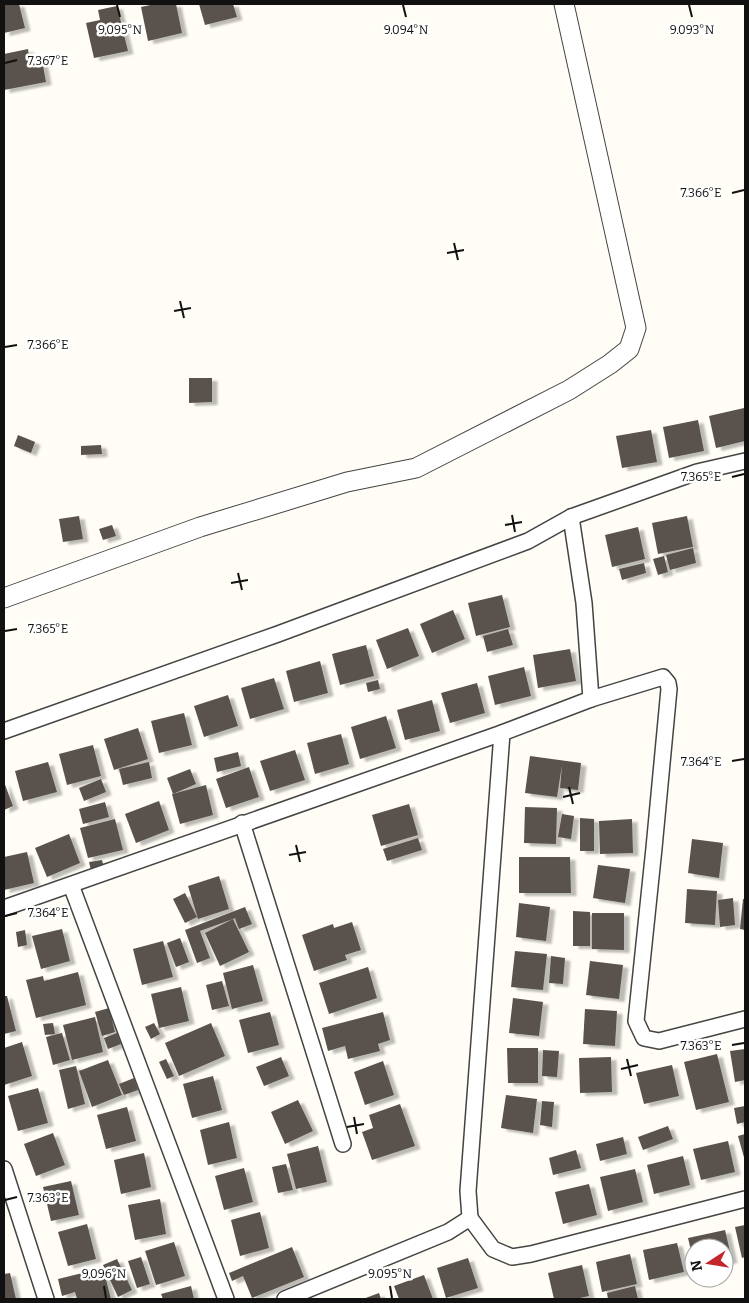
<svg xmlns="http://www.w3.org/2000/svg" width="749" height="1303" font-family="Bitter,serif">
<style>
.building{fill:#5a524d;filter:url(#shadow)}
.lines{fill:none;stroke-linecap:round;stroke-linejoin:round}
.minor-casing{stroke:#444;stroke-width:18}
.tertiary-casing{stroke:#444;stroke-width:21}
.minor{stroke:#fff;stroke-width:15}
.tertiary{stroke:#fff;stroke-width:19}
.ticks{fill:none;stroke:#111;stroke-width:2}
.ticks-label{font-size:12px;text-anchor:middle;fill:#111;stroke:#fff;stroke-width:5;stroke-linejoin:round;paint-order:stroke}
</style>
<defs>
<filter id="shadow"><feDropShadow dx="5.5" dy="3" stdDeviation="1" flood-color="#0004"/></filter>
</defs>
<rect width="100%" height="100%" fill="#fffdf5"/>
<g class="building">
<path d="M4,4H19L25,28L4,33Z"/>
<path d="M155,4H176L182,33L148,41L141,7Z"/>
<path d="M199,4H233L237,17L205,25Z"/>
<path d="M117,6L128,51L94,58L86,23L100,20L98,10Z"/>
<path d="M28,49L30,63L42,60L46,82L4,90V54Z"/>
<path d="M189,378H212V402L189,403Z"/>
<path d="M744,408L745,441L716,448L709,416Z"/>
<path d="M698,420L704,451L669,458L663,427Z"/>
<path d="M651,430L657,462L622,468L616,436Z"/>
<path d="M18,435L35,442L31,453L14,446Z"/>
<path d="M101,445L102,454L81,455V446Z"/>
<path d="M79,516L83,539L63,542L59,519Z"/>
<path d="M687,516L693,547L658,554L652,523Z"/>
<path d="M112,525L116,536L103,540L99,529Z"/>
<path d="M638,527L645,559L612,567L605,535Z"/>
<path d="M693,548L696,563L670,570L666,555Z"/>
<path d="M664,556L668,572L658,575L653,559Z"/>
<path d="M644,563L646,573L622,580L619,569Z"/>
<path d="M502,595L510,627L476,636L468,603Z"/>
<path d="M453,610L465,639L432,653L420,624Z"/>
<path d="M408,628L419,656L387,669L376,640Z"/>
<path d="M508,629L513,645L487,652L483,636Z"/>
<path d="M366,645L374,676L340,685L332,654Z"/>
<path d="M570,649L576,681L538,688L533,655Z"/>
<path d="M320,661L328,693L294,702L286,671Z"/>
<path d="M524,667L531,696L495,705L488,676Z"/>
<path d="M274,678L284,709L250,719L241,688Z"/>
<path d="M378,680L380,689L368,692L366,683Z"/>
<path d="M477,683L485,713L450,723L441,693Z"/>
<path d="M228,695L238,726L204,737L194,706Z"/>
<path d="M432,700L440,731L405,740L397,710Z"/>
<path d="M184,713L192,745L159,753L151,721Z"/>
<path d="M386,716L396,748L360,759L351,727Z"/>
<path d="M138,728L148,759L114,770L104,739Z"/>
<path d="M341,734L349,764L315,774L307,743Z"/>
<path d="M93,745L101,776L67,785L59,754Z"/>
<path d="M295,750L305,780L270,791L260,761Z"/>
<path d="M238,752L241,766L217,772L214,758Z"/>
<path d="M530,756L581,763L578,790L560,788L562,765L557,797L525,793Z"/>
<path d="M48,762L57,792L23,801L15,771Z"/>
<path d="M149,762L152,778L123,785L119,769Z"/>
<path d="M249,767L259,797L226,808L216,779Z"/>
<path d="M190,769L196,784L173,794L167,778Z"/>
<path d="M101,779L106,792L84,801L79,788Z"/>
<path d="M4,782L13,806L4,810Z"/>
<path d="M206,785L213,815L180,824L172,794Z"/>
<path d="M159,801L169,830L136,843L125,814Z"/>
<path d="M105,802L109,817L83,824L79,809Z"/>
<path d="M409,804L418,835L381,846L372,815Z"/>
<path d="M525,807L557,808L556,844L524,843Z"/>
<path d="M562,814L574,816L571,839L558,837Z"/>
<path d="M580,818L594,819V851H580Z"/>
<path d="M115,819L123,850L88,858L80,828Z"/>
<path d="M632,819L633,853L600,854L599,821Z"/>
<path d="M69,834L80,863L47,877L35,848Z"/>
<path d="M418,838L422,850L387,861L383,849Z"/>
<path d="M692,839L723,843L719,878L688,873Z"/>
<path d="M27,852L34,883L4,890V857Z"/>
<path d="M519,857H570L571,893H519Z"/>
<path d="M102,860L105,872L92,875L89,862Z"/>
<path d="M598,865L630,869L625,903L593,898Z"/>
<path d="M219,876L229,909L198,919L188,886Z"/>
<path d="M687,889L717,891L715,925L685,923Z"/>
<path d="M185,893L197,917L185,923L173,899Z"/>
<path d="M733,898L735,925L720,927L718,900Z"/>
<path d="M743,899H745V930L740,929Z"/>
<path d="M519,903L550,907L546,941L516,937Z"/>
<path d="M245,907L252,924L239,929L235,919L236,918L200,931L210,958L197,963L185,930Z"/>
<path d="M573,911L590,912V946H573Z"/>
<path d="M592,913H624V950L592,949Z"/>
<path d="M233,919L249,952L220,966L205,933Z"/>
<path d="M352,922L361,950L345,955L347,960L314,971L302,935L333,924L334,928Z"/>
<path d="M62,929L70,961L41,969L32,936Z"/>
<path d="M25,930L27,945L18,947L16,932Z"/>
<path d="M180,938L189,962L176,967L167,943Z"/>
<path d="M163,941L173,977L142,985L133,949Z"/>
<path d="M515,951L547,954L543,990L511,987Z"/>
<path d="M551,956L565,958L563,984L549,983Z"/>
<path d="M590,961L623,965L619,999L586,995Z"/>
<path d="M253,965L263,1001L232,1009L223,973Z"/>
<path d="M368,967L377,998L329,1014L319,983Z"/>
<path d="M78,972L86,1005L36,1018L26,980L43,976L44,981Z"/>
<path d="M222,981L229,1006L212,1010L206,985Z"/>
<path d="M181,987L189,1021L159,1028L151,994Z"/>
<path d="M4,996H7L16,1031L4,1034Z"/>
<path d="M513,998L543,1002L539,1036L509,1033Z"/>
<path d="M109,1008L115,1032L102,1036L95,1012Z"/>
<path d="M585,1009L617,1011L615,1046L583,1044Z"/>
<path d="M270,1012L279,1045L248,1053L239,1020Z"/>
<path d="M383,1012L390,1040L378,1044L380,1051L348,1059L345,1046L328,1051L322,1028Z"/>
<path d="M95,1017L103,1052L72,1060L63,1025Z"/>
<path d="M53,1023L55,1034L45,1035L43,1024Z"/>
<path d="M154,1023L160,1034L151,1039L145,1027Z"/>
<path d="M211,1023L225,1056L179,1076L165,1043Z"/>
<path d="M62,1033L70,1060L53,1065L46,1037Z"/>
<path d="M117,1033L121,1044L108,1049L104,1038Z"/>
<path d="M22,1042L32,1076L4,1085V1048Z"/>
<path d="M507,1048H538V1083H508Z"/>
<path d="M745,1049V1080L735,1082L730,1051Z"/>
<path d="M543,1050L559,1051L557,1077L542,1076Z"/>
<path d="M717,1054L729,1102L696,1110L684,1062Z"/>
<path d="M281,1057L289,1076L264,1086L256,1067Z"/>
<path d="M611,1057L612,1092L580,1093L579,1058Z"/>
<path d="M166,1059L174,1076L167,1079L159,1062Z"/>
<path d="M108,1060L122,1095L92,1107L79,1071Z"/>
<path d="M383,1061L394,1095L365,1105L354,1072Z"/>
<path d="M672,1065L679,1096L644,1104L636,1073Z"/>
<path d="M76,1066L85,1104L68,1109L59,1070Z"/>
<path d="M213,1076L222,1110L192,1118L183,1084Z"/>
<path d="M134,1078L138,1090L124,1095L119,1084Z"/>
<path d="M38,1088L48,1123L18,1131L8,1096Z"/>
<path d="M506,1095L537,1099L533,1133L501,1128Z"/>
<path d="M298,1100L313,1131L285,1144L271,1112Z"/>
<path d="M542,1101L554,1102L552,1127L540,1125Z"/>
<path d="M400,1104L415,1146L372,1160L362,1132L373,1128L369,1115Z"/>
<path d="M745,1106V1122L737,1124L734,1108Z"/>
<path d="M127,1107L136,1141L106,1149L97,1115Z"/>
<path d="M229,1122L237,1158L208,1165L200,1130Z"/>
<path d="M668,1126L673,1139L643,1150L638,1137Z"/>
<path d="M53,1133L65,1165L36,1176L24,1144Z"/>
<path d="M745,1134V1161L738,1136Z"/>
<path d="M623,1137L627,1154L600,1161L596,1144Z"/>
<path d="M728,1141L735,1172L701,1180L693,1149Z"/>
<path d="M318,1146L327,1182L296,1189L287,1154Z"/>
<path d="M576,1150L581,1168L553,1175L549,1158Z"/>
<path d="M144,1153L151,1187L121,1194L114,1160Z"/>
<path d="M683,1156L690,1185L654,1194L647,1165Z"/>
<path d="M286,1164L293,1190L278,1193L272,1167Z"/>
<path d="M244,1168L253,1202L224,1210L215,1176Z"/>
<path d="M635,1169L643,1202L608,1211L600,1177Z"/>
<path d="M71,1181L79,1215L51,1221L43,1187Z"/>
<path d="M589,1184L597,1215L563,1224L555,1192Z"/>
<path d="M160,1199L166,1234L135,1240L128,1205Z"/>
<path d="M260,1212L269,1248L240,1256L231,1220Z"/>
<path d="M87,1224L96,1259L68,1266L58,1232Z"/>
<path d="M745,1225V1257L742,1258L735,1227Z"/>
<path d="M725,1230L732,1260L724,1262V1248H694L693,1259L688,1238Z"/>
<path d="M174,1242L185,1276L156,1285L145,1251Z"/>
<path d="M677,1243L684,1272L649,1280L643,1250Z"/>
<path d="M292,1247L304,1277L252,1298L243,1276L232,1281L229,1273Z"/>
<path d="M630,1254L637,1284L602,1292L596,1262Z"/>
<path d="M141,1257L150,1284L137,1288L128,1261Z"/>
<path d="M468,1258L478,1288L446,1298L437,1268Z"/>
<path d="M117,1259L132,1290L118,1297L103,1265Z"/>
<path d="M582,1265L589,1296L575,1299H554L548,1273Z"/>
<path d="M103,1268L111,1299H77L75,1292L62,1296L58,1279Z"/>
<path d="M10,1273L16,1299H4V1274Z"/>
<path d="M424,1275L433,1299H399L394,1286Z"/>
<path d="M191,1286L194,1299H163L161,1294Z"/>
<path d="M635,1286L638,1299H608L607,1293Z"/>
<path d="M379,1293L381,1299H363Z"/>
</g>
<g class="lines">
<defs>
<g id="minor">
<path d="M591,699L663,677L668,683L669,689L654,848L636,1021L644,1038L659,1041L745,1019"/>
<path d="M4,731L278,634L528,541L571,517L697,472L745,461"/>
<path d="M242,823L343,1144"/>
<path d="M71,885L226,1299"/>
<path d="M4,908L502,733L591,699L584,603L571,517"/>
<path d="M4,1169L46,1299"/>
<path d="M470,1218L493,1249L512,1257L531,1254L745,1199"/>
<path d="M285,1299L448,1232L470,1218L468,1191L502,733"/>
</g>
<path id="tertiary" d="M4,598L200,527L347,482L416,468L569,390L610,364L629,349L636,328L564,4"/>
</defs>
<use href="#minor" class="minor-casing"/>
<use href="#tertiary" class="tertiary-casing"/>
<use href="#minor" class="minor"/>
<use href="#tertiary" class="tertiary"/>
</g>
<path class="ticks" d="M117,5L120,17M403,5L406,17M689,5L692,17M5,63L17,60M732,193L744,190M454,243L458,260M447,253L464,250M180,301L184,318M174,311L191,308M5,347L17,345M732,477L744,474M512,515L515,532M505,525L522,522M238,573L242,590M231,583L248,580M5,631L17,629M732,761L744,759M569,787L573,804M563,797L580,793M296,845L300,862M289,855L306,852M5,916L17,913M732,1045L744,1043M627,1059L631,1076M621,1069L638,1065M354,1117L357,1134M347,1127L364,1124M5,1200L17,1197M104,1286L106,1298M390,1286L392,1298"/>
<g class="ticks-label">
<text x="120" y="34">9.095°N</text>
<text x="406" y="34">9.094°N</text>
<text x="692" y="34">9.093°N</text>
<text x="48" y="65">7.367°E</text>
<text x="701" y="197">7.366°E</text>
<text x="48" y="349">7.366°E</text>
<text x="701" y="481">7.365°E</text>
<text x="48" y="633">7.365°E</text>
<text x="701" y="766">7.364°E</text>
<text x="48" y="917">7.364°E</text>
<text x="701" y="1050">7.363°E</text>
<text x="48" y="1202">7.363°E</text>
<text x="104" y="1278">9.096°N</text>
<text x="390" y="1278">9.095°N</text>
</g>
<rect width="749" height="1303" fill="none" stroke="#111111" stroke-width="10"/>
<g transform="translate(709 1263) rotate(258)"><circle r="24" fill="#ffffff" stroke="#a0a0a0"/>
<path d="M0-4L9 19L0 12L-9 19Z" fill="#c4262e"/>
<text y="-8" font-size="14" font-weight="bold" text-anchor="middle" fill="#111111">N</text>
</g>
</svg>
